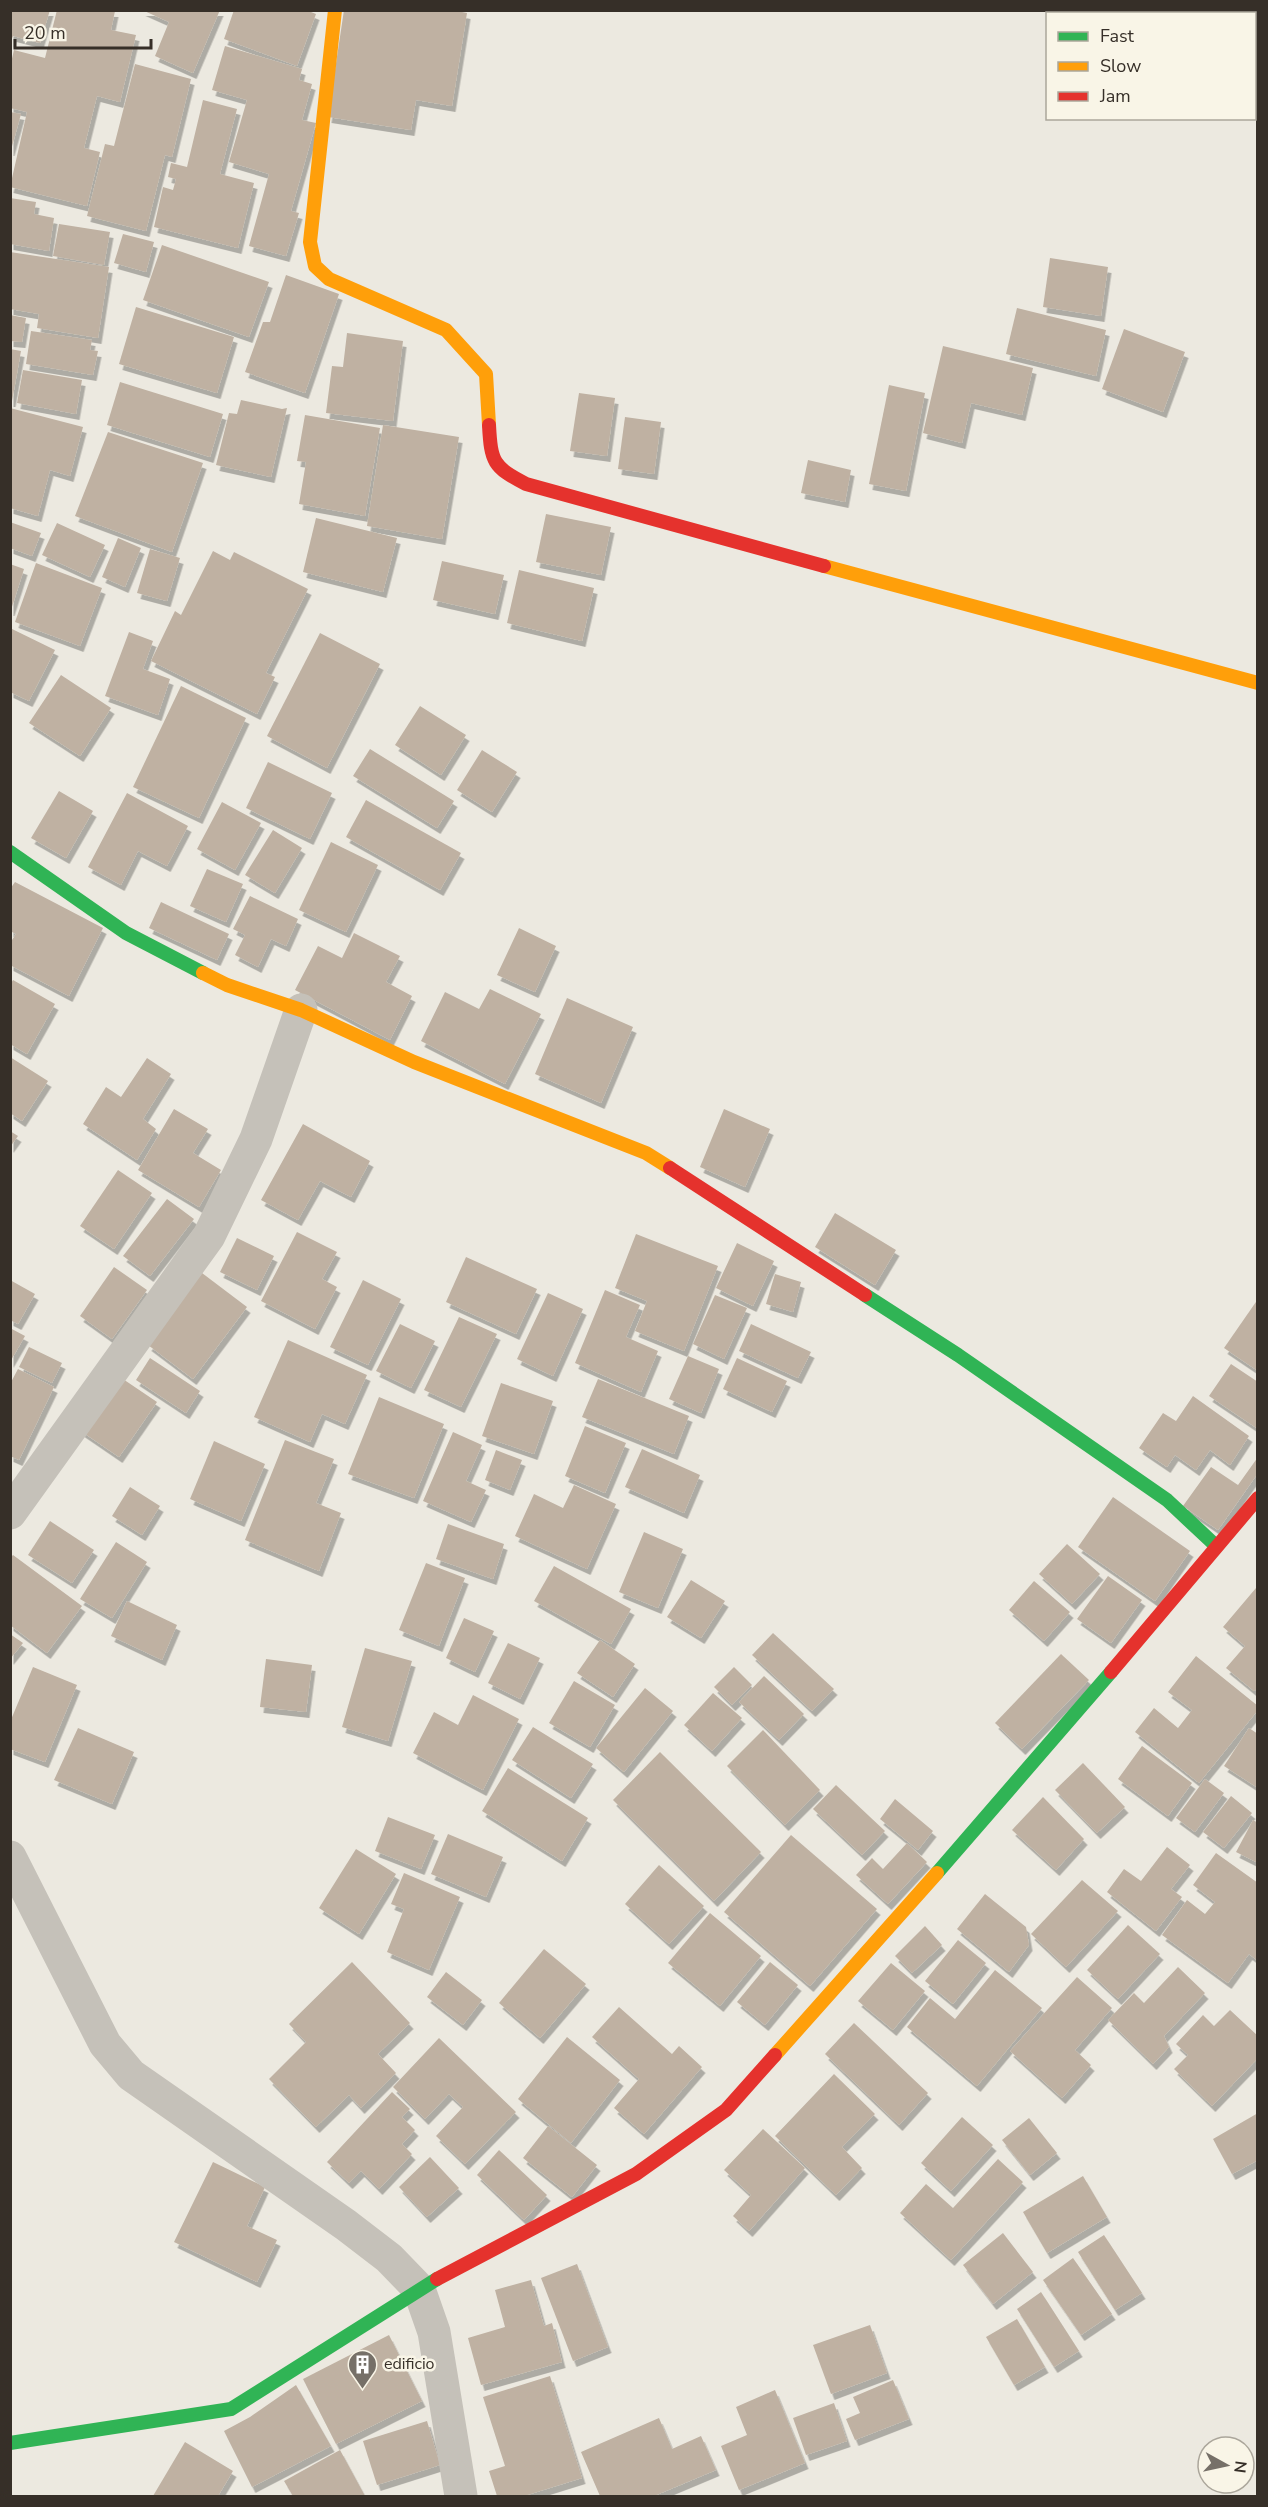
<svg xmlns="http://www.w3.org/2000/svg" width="1268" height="2507" font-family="'Nunito Sans',sans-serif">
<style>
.building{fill:#bfb1a2;filter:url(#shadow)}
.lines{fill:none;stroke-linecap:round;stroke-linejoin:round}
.street{stroke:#c5c1b9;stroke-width:33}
.fast{stroke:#30b455;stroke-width:14}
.slow{stroke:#ff9f0a;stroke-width:14}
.jam{stroke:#e5322d;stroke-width:14}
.labels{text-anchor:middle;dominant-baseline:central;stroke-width:5;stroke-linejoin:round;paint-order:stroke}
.poi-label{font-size:16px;fill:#362f28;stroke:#f9f5e7;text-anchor:start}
</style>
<defs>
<filter id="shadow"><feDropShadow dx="3.5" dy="6" stdDeviation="0" flood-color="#0004"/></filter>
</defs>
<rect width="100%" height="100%" fill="#ece9e0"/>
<g class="building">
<path d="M10,10H50L40,43L13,36L10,43Z"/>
<path d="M57,10L115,11L111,30L136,35L120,102L97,96L84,148L100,152L87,206L10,187L27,112L10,108V67L14,50L45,58Z"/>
<path d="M220,10L193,73L155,56L169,22L142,10Z"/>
<path d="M234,10H306L316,14L297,66L224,39Z"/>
<path d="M344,10H452L467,13L452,106L416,100L411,130L328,117Z"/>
<path d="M225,46L302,69L299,80L312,84L302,120L316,123L291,211L299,213L286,256L249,246L269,174L229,162L247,100L212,90Z"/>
<path d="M135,64L191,79L172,157L165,155L146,231L87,216L105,144L114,146Z"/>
<path d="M203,100L237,109L220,174L254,183L238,248L154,227L163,187L173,190L176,179L168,177L171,163L187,167Z"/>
<path d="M10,112L21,114L11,150H10Z"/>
<path d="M10,198L36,202L34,214L54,218L49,251L10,244Z"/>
<path d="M59,224L110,232L104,265L53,256Z"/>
<path d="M123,234L154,242L146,272L114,263Z"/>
<path d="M162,245L269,282L249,337L143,300Z"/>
<path d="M10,252L109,267L98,338L37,328L39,314L10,309Z"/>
<path d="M1050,258L1108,267L1101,316L1043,307Z"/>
<path d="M286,275L339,294L305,393L245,372L263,322H270Z"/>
<path d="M136,307L234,337L217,393L119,364Z"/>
<path d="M1017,308L1106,330L1096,376L1006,354Z"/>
<path d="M10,315L26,318L22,342L10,341Z"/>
<path d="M1124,329L1185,352L1163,412L1102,389Z"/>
<path d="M31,331L92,340L90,350L98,351L93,375L26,364Z"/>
<path d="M347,333L403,341L393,421L326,413L332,366L343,367Z"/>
<path d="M943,346L1033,368L1022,415L971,403L962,443L923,433Z"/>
<path d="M10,349L21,351L12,401H10Z"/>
<path d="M23,370L82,380L76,414L17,403Z"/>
<path d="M120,382L223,414L210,457L107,425Z"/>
<path d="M889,385L925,393L906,491L869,484Z"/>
<path d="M579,393L615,398L607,456L570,451Z"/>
<path d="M241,400L282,409L287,408L271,477L216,465L229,413L237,414Z"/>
<path d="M10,408L83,427L70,476L50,470L38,516L10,508Z"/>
<path d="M305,415L380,428L365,516L299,504L306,462L297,461Z"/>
<path d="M625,417L661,422L654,474L618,469Z"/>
<path d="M383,425L459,437L442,539L367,526Z"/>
<path d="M108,432L203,463L172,552L75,516Z"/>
<path d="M808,460L851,470L845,502L801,493Z"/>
<path d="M546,514L611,527L601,575L536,562Z"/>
<path d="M316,518L397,538L383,592L303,572Z"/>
<path d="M10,522L41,533L32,556L10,548Z"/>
<path d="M57,523L105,545L90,577L42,555Z"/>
<path d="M118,538L141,548L125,587L102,577Z"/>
<path d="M150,549L180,558L167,601L137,593Z"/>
<path d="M213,551L230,560L234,552L308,589L266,673L275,677L257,714L151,661L175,611L181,615Z"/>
<path d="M442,561L504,575L495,614L433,600Z"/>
<path d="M36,563L102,588L80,646L15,622Z"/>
<path d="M10,564L24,569L11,610H10Z"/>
<path d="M519,570L594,588L582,641L507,623Z"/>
<path d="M10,628L55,650L29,701L10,692Z"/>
<path d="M129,632L153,641L143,669L170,679L158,715L105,696Z"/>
<path d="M320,633L380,664L327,768L267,736Z"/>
<path d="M61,675L111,708L80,756L29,723Z"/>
<path d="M181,686L246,718L199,818L133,787Z"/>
<path d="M420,706L466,735L441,775L395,745Z"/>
<path d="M370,749L454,801L437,828L353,776Z"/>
<path d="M482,750L517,772L492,812L457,790Z"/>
<path d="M268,762L332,793L310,839L246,808Z"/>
<path d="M59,791L93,811L66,858L31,838Z"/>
<path d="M127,793L188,826L167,866L138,851L121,885L88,867Z"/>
<path d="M366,800L461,853L440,890L346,837Z"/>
<path d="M222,802L261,823L235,870L197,849Z"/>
<path d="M273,830L302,848L275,893L245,875Z"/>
<path d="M331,842L378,865L346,932L299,910Z"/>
<path d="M207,869L243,884L226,922L190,906Z"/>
<path d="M15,882L103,928L69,996L10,965V943L16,934L10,931V889Z"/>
<path d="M250,896L298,919L286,946L271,939L258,967L235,955L245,935L233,929Z"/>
<path d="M161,902L229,934L217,960L149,928Z"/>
<path d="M519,928L556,946L535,992L497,975Z"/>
<path d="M354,933L400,956L386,982L412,996L390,1040L295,990L318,946L342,958Z"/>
<path d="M13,980L55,1004L27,1054L10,1044V985Z"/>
<path d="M490,989L541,1014L505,1084L421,1041L445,992L479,1009Z"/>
<path d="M567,998L633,1027L601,1103L535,1074Z"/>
<path d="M10,1057L48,1081L22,1121L10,1113Z"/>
<path d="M147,1058L171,1074L143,1119L156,1129L137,1160L83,1124L106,1087L121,1097Z"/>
<path d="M174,1109L208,1129L193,1153L221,1170L199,1207L138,1170Z"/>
<path d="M724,1109L770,1129L745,1187L700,1167Z"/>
<path d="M303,1124L370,1161L351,1197L320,1181L298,1220L261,1200Z"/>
<path d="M10,1131L18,1136L10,1147Z"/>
<path d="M118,1170L152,1193L114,1249L80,1226Z"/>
<path d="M167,1199L194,1219L150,1276L123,1256Z"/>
<path d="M835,1213L896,1250L875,1285L815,1247Z"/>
<path d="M297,1232L337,1252L322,1279L337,1287L315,1329L261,1301Z"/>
<path d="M636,1234L718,1266L684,1351L635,1331L647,1301L615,1288Z"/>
<path d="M237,1238L274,1256L257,1290L220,1272Z"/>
<path d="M737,1243L774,1261L753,1306L716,1288Z"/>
<path d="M466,1257L537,1289L516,1334L446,1302Z"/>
<path d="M114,1267L147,1290L112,1339L80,1316Z"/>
<path d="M202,1273L247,1307L193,1379L148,1345Z"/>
<path d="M775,1274L801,1282L793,1312L766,1304Z"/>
<path d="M10,1280L35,1294L18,1324L10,1320Z"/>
<path d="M363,1280L401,1299L368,1365L330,1347Z"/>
<path d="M605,1290L640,1305L626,1337L658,1351L641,1392L575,1363Z"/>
<path d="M548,1293L583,1309L553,1376L517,1359Z"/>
<path d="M715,1295L747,1308L724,1359L693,1344Z"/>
<path d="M1258,1299V1371L1224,1348Z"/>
<path d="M459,1317L497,1334L461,1407L424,1390Z"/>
<path d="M400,1324L435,1341L411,1388L376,1371Z"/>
<path d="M751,1324L811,1352L798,1378L739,1351Z"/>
<path d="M10,1328L25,1336L10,1362Z"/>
<path d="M288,1340L367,1375L345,1424L322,1414L310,1442L254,1417Z"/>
<path d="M29,1347L62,1363L52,1383L19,1367Z"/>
<path d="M688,1356L719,1369L701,1413L669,1399Z"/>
<path d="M150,1358L200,1391L186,1413L136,1380Z"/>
<path d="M737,1358L787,1381L772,1412L723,1389Z"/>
<path d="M1231,1364L1258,1382V1429L1209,1396Z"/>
<path d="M18,1369L54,1387L19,1460L10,1456V1384Z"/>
<path d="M117,1375L157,1402L119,1457L81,1431Z"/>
<path d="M598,1379L689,1416L674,1454L582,1417Z"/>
<path d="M501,1383L553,1401L534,1454L482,1436Z"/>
<path d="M1193,1396L1249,1436L1230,1465L1210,1450L1196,1470L1175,1455L1167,1467L1139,1448L1163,1413L1176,1421Z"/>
<path d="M379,1397L444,1424L414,1498L348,1474Z"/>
<path d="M585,1426L626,1443L605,1493L565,1476Z"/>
<path d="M453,1432L482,1445L466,1481L486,1490L471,1522L423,1501Z"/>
<path d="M285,1440L334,1459L316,1503L341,1513L319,1571L245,1540Z"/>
<path d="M214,1441L265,1464L241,1521L190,1499Z"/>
<path d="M642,1449L700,1475L684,1513L625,1487Z"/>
<path d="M496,1450L522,1460L510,1490L485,1480Z"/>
<path d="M1258,1457V1473L1218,1530L1183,1506L1211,1467L1238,1485Z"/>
<path d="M574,1485L616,1504L587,1569L515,1536L534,1494L563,1508Z"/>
<path d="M130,1487L160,1506L142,1535L112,1516Z"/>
<path d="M1113,1497L1190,1551L1155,1601L1078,1547Z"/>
<path d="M50,1521L94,1550L72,1583L28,1555Z"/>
<path d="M448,1524L504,1544L493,1579L436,1559Z"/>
<path d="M644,1532L683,1549L658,1608L619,1592Z"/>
<path d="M116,1542L147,1562L112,1618L80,1599Z"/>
<path d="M1067,1544L1100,1574L1072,1604L1039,1574Z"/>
<path d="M13,1555L82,1606L47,1653L10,1625V1558Z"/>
<path d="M426,1563L465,1578L439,1646L399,1630Z"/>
<path d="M554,1566L631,1609L611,1644L534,1601Z"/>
<path d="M1108,1576L1142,1600L1111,1643L1077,1619Z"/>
<path d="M691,1580L725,1601L701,1638L667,1617Z"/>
<path d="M1034,1581L1070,1612L1044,1641L1009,1610Z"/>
<path d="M1256,1588L1258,1688L1254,1691L1226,1668L1245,1646L1223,1627Z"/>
<path d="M127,1601L177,1625L162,1660L111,1636Z"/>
<path d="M464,1618L494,1631L475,1672L446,1658Z"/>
<path d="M773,1633L834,1689L812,1711L752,1655Z"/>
<path d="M10,1634L23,1643L10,1659Z"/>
<path d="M600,1640L635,1664L613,1697L577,1673Z"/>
<path d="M508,1643L540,1658L520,1699L488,1683Z"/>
<path d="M365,1648L412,1661L388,1741L342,1727Z"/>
<path d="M1061,1654L1089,1680L1022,1749L995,1723Z"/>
<path d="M1196,1656L1258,1706V1710L1199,1783L1135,1732L1154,1708L1178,1728L1192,1710L1168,1692Z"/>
<path d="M266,1659L312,1665L306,1712L260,1707Z"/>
<path d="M33,1667L77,1685L45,1762L10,1749V1722Z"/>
<path d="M734,1667L752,1685L732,1705L714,1687Z"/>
<path d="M764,1676L804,1714L779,1740L739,1702Z"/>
<path d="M574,1681L615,1705L590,1747L549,1723Z"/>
<path d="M645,1688L673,1711L624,1772L596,1748Z"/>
<path d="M713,1693L742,1718L712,1751L684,1725Z"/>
<path d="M473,1695L519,1719L483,1790L413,1753L434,1712L458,1725Z"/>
<path d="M533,1727L593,1764L571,1798L512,1760Z"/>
<path d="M78,1728L134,1752L112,1804L54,1780Z"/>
<path d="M1249,1728L1258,1734V1788L1224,1766Z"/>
<path d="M763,1730L820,1790L785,1825L727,1766Z"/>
<path d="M1142,1746L1192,1783L1168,1816L1118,1779Z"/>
<path d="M660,1752L761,1852L714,1901L613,1800Z"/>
<path d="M1083,1763L1125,1807L1097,1833L1055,1790Z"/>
<path d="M508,1768L588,1818L562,1861L482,1811Z"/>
<path d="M1205,1779L1224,1793L1195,1832L1176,1818Z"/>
<path d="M836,1785L885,1831L862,1855L813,1809Z"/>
<path d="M1231,1796L1252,1813L1224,1848L1203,1832Z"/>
<path d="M1043,1797L1084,1839L1056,1870L1012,1830Z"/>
<path d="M895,1799L933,1831L918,1850L880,1819Z"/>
<path d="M388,1817L435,1835L421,1869L375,1851Z"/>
<path d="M1253,1820L1258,1823V1863L1236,1852Z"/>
<path d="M448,1834L503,1857L486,1897L431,1874Z"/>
<path d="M791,1835L877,1909L810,1986L724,1912Z"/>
<path d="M907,1843L927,1862L888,1904L856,1875L872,1858L883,1869Z"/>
<path d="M1167,1847L1190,1865L1171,1889L1182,1897L1156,1931L1107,1892L1124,1869L1141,1881Z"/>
<path d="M356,1849L396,1874L359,1934L319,1908Z"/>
<path d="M1216,1853L1258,1883V1961L1249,1954L1228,1983L1162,1935L1187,1900L1205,1914L1215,1902L1193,1885Z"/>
<path d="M659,1865L704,1906L669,1944L625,1904Z"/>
<path d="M404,1873L460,1897L429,1970L387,1952L404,1909L391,1904Z"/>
<path d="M1082,1880L1118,1911L1066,1967L1031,1934Z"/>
<path d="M985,1894L1026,1927L1029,1945L1009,1972L957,1929Z"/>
<path d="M710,1913L761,1956L720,2006L668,1963Z"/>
<path d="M1128,1925L1160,1954L1118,1999L1087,1970Z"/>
<path d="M925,1926L942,1945L912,1973L895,1956Z"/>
<path d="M958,1940L986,1963L953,2004L925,1981Z"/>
<path d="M544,1949L586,1984L540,2038L499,2003Z"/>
<path d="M352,1962L410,2023L378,2054L396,2073L361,2108L349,2095L316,2127L269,2079L306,2042L289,2024Z"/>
<path d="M770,1962L798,1985L765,2025L737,2002Z"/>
<path d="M891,1963L925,1991L893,2030L858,2001Z"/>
<path d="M1178,1967L1205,1993L1164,2036L1169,2047L1153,2064L1108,2020L1134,1993L1144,2003Z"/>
<path d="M995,1970L1042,2008L977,2086L907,2027L930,1998L955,2019Z"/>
<path d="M446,1972L482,2000L463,2025L427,1997Z"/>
<path d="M1077,1977L1112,2008L1075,2050L1091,2065L1062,2098L1010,2051Z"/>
<path d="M619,2007L672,2054L679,2046L702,2067L644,2134L614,2108L639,2079L592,2037Z"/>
<path d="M1230,2010L1258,2036V2058L1212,2106L1174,2069L1188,2055L1176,2044L1203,2015L1214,2026Z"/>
<path d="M854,2023L928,2093L899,2125L825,2054Z"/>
<path d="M567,2037L620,2080L571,2143L518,2099Z"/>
<path d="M439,2038L516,2112L465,2164L436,2136L463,2107L449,2094L425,2119L393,2087Z"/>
<path d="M834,2074L875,2114L842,2147L862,2168L836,2195L775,2136Z"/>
<path d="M392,2092L410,2109L402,2117L415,2130L402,2144L412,2154L379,2189L361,2171L349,2183L327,2162Z"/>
<path d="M1258,2113V2160L1232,2174L1213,2139Z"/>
<path d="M962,2117L993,2145L951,2191L921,2163Z"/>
<path d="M1029,2118L1057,2153L1030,2175L1002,2140Z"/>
<path d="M548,2126L597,2165L572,2197L523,2158Z"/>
<path d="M763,2129L805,2168L749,2231L733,2216L751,2195L724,2170Z"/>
<path d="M499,2150L547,2195L524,2220L477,2175Z"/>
<path d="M430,2157L459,2188L427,2217L399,2187Z"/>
<path d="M998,2159L1023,2182L951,2260L900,2213L926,2184L953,2208Z"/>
<path d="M213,2162L265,2187L247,2226L277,2240L257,2282L174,2242Z"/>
<path d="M1083,2176L1107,2217L1047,2253L1023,2212Z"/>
<path d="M1003,2233L1033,2272L993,2304L963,2265Z"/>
<path d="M1104,2235L1142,2293L1115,2310L1078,2252Z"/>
<path d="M1073,2258L1112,2314L1081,2335L1043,2280Z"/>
<path d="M577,2264L608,2347L573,2361L541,2278Z"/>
<path d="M531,2280L544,2326L552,2323L562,2362L481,2385L468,2338L505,2327L495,2290Z"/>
<path d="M1041,2292L1079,2351L1054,2367L1017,2309Z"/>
<path d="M1017,2319L1045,2367L1014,2385L986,2337Z"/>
<path d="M870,2325L887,2373L831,2394L813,2345Z"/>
<path d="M389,2335L422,2401L336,2444L303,2379Z"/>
<path d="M550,2376L582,2478L524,2496H497L489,2471L505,2466L483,2397Z"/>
<path d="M893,2380L909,2419L855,2440L846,2419L860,2413L853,2397Z"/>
<path d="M296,2385L331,2446L252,2487L224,2431L250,2417Z"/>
<path d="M775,2390L805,2463L739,2490L721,2446L747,2435L736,2407Z"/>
<path d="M834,2403L847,2441L806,2455L793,2418Z"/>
<path d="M659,2418L672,2449L701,2436L716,2470L654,2496H600L581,2452Z"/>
<path d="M427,2421L440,2465L377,2485L363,2441Z"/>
<path d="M185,2442L233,2471L218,2496H153Z"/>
<path d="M340,2450L365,2496H293L284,2481Z"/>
</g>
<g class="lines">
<g class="street">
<path d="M10,1513L209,1236L256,1139L301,1010"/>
<path d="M10,1857L105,2044L131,2075L346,2225L389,2258L419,2289L434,2332L461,2496"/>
</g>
<g class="fast">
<path d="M10,852L126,933L203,973"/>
<path d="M865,1295L958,1355L1167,1500L1215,1545"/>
<path d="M937,1873L1111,1672"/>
<path d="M10,2443L231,2409L437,2279"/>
</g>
<g class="slow">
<path d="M335,10L310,242L315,266L329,279L446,330L486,374L489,425"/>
<path d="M824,566L1258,683"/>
<path d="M203,973L227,985L301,1010L414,1062L646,1153L670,1168"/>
<path d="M775,2055L937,1873"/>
</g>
<g class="jam">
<path d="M489,425C491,462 493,467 526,484L824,566"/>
<path d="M670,1168L865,1295"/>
<path d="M1111,1672L1258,1498"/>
<path d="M437,2279L636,2174L726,2110L775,2055"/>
</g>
</g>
<defs>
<symbol id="building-pin" viewBox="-11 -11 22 30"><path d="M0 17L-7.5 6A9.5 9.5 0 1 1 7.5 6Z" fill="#767068" stroke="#f9f5e7"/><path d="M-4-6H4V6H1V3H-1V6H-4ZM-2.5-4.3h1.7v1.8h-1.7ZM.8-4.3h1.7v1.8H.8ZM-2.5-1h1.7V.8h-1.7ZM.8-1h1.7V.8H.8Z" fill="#fff"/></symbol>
</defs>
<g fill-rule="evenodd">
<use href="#building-pin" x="346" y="2348" width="33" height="45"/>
</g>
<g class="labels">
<g class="poi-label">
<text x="384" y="2364">edificio</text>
</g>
</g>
<rect width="1268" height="2507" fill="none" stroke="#362f28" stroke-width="24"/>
<rect x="1046" y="12" width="210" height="108" fill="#f9f5e7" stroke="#aba69b" stroke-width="1.5"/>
<rect x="1058" y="32" width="30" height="9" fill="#30b455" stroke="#aba69b" stroke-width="1.5"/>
<text x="1100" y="42" font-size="18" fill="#362f28">Fast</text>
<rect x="1058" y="62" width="30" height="9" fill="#ff9f0a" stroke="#aba69b" stroke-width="1.5"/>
<text x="1100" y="72" font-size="18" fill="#362f28">Slow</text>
<rect x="1058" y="92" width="30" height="9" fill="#e5322d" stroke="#aba69b" stroke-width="1.5"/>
<text x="1100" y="102" font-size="18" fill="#362f28">Jam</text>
<g transform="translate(1226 2465) rotate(98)"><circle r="28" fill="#f9f5e7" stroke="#aba69b" stroke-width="1.5"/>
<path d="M0-4.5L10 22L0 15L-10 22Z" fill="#767068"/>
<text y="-9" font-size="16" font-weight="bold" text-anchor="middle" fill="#362f28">N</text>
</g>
<path d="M15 39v9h136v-9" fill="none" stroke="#362f28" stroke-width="3"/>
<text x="24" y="39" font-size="18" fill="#362f28" stroke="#f9f5e7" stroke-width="4.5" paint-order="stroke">20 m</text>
</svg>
